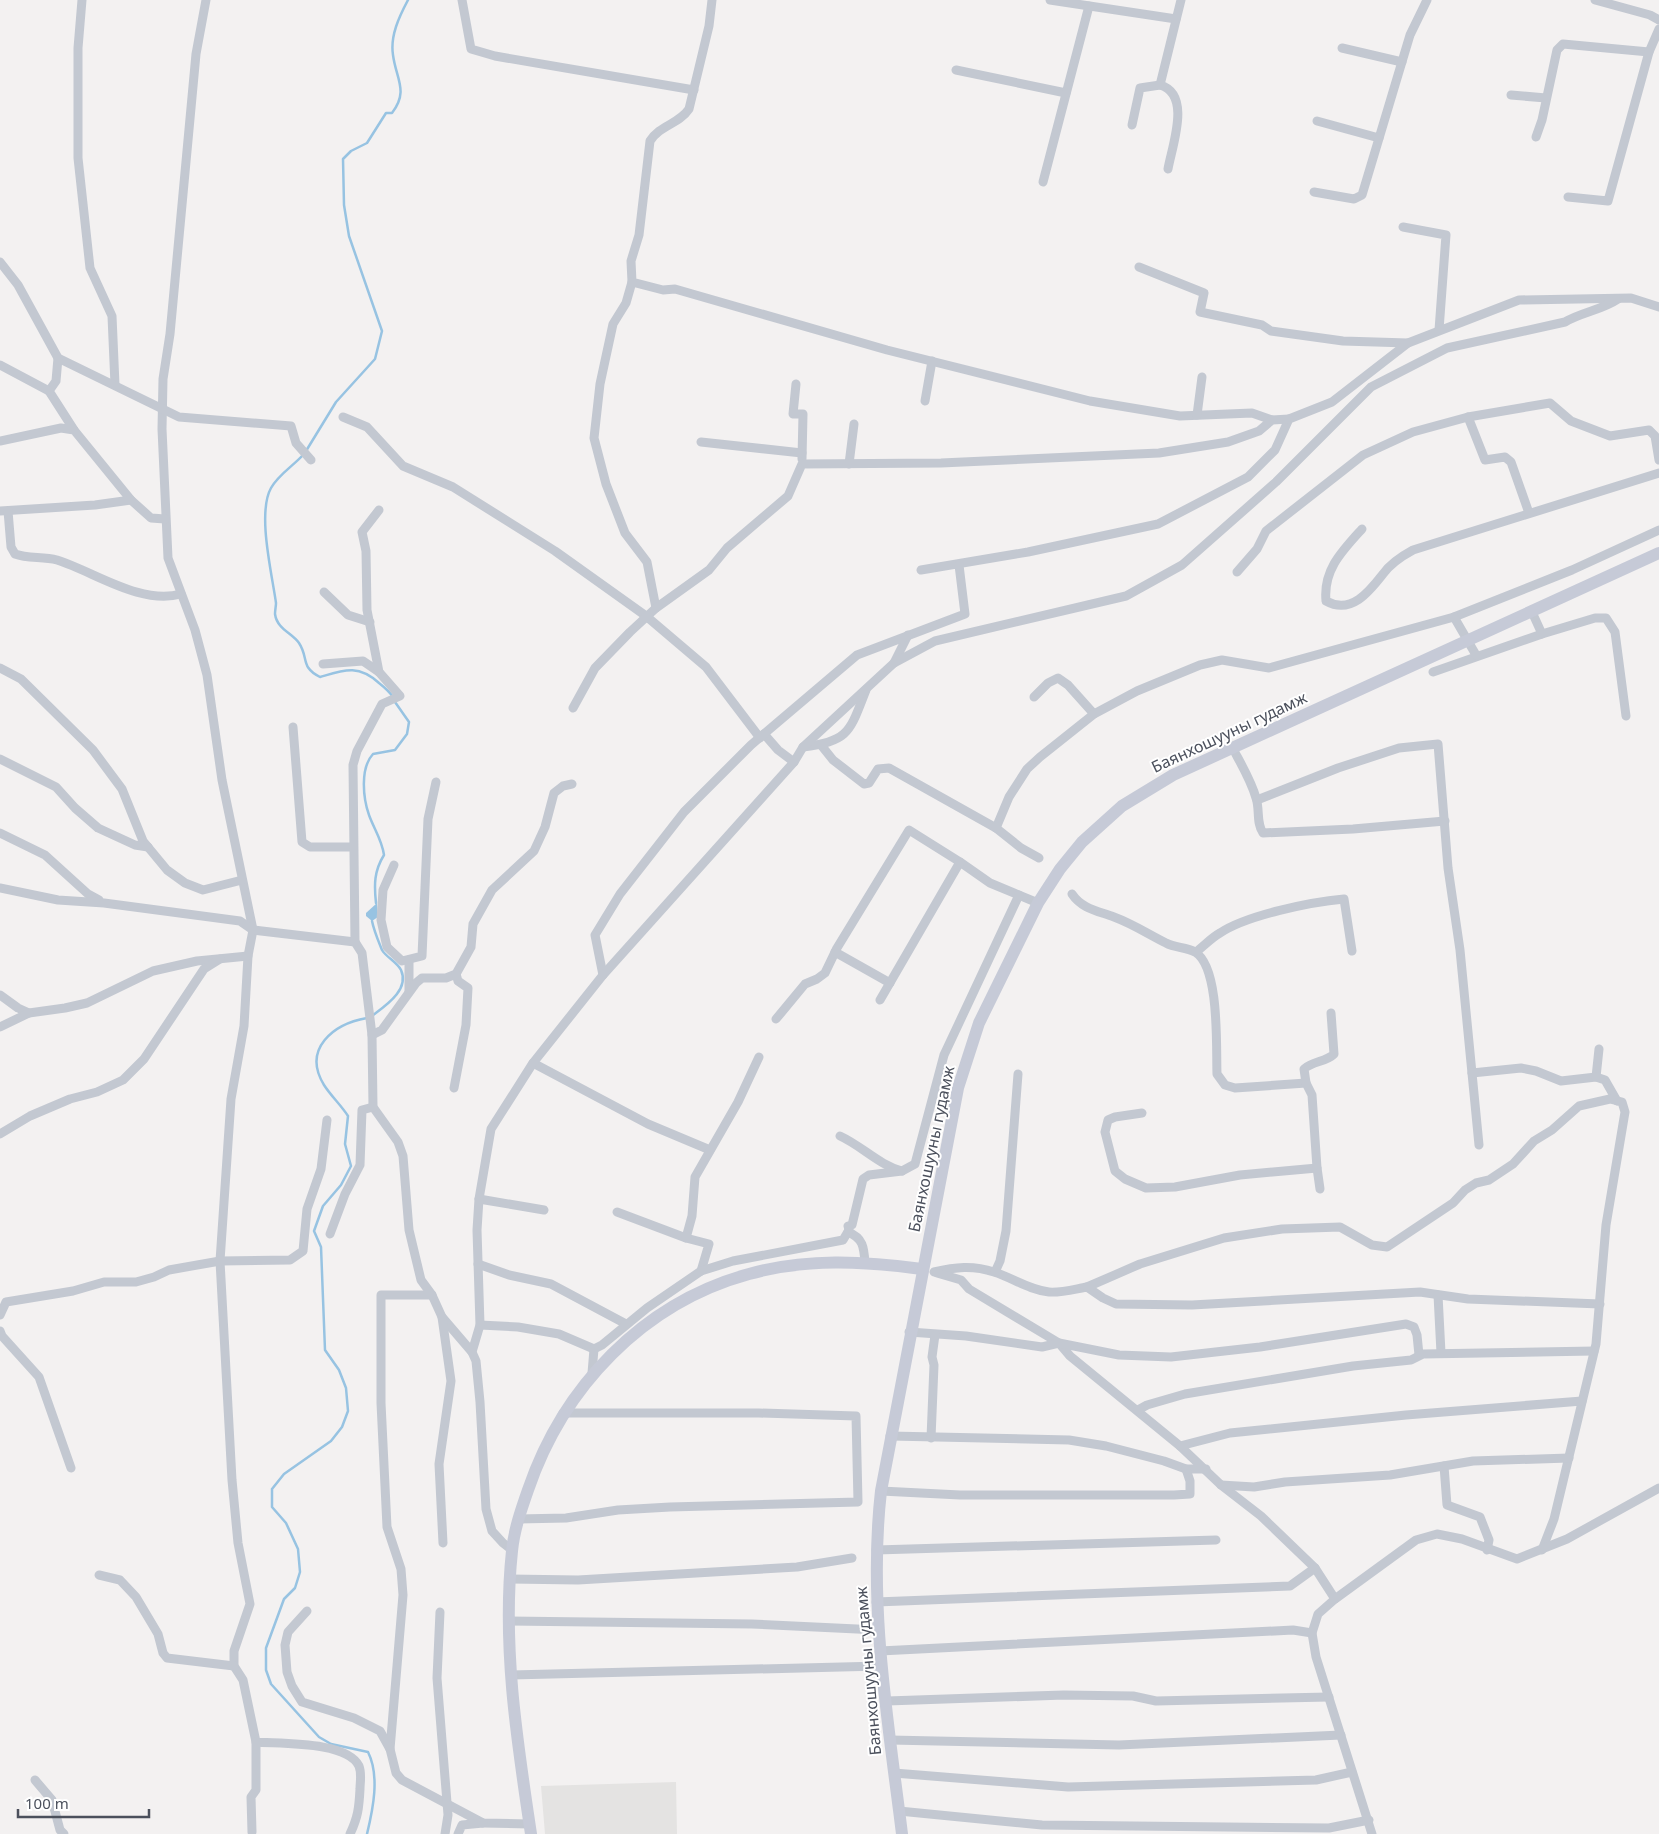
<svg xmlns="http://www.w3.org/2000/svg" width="1659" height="1834" font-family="'Noto Sans',sans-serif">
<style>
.education{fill:#e4e3e2}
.water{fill:#97c3e2}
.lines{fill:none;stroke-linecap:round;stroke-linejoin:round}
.stream{stroke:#97c3e2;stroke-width:2.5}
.street{stroke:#c3c8d1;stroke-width:9}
.secondary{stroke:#c6cad7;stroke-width:12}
.labels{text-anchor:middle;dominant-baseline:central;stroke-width:4;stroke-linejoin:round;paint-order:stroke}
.street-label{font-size:16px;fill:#4b505c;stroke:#fff}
</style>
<rect width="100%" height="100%" fill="#f3f1f1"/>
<path class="education" d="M676,1782L677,1834H545L541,1786Z"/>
<path class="water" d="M377,903L378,917L372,921L366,916V913Z"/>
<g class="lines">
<g class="stream">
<path d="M306,451L336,402L375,359L382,331L349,236L344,205L343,159L351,151L367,143L386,113H392C409,91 396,79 393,55C390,36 399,17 408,0"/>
<path d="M303,455C293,466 278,475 271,488C257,513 272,574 276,603C276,606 275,610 275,614C277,629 292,633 299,643C309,658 300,667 320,677C344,670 358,664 379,683C384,687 389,691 393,697"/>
<path d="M376,903C374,885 374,871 384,855C382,840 374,829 369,815C363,798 360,768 373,754L395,750L407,734L409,722L395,702"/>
<path d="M372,921C374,931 378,940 382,950C386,957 397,962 401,970C410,990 385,1006 372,1016"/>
<path d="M367,1834C373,1809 380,1776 368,1752L331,1744L319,1737L271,1684L266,1670V1648L284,1599L295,1588L300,1572L298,1549L286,1523L272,1507V1489L284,1474L331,1441L342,1427L348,1411L346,1388L339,1370L325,1350L321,1247L314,1231L323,1206L341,1185L351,1166L345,1144L348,1116C341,1105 331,1096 324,1085C302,1049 333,1024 367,1018"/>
</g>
<g class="street">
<path d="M82,0L78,48V158L90,268L112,316L115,385"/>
<path d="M206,0L196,54L170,334L163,379L162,429L168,558L195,630L207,675L222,780L253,930L248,956L244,1026L231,1099L220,1261L232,1480L238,1543L250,1604L234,1651V1666L243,1680L256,1742C280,1744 347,1741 359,1766C362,1774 360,1782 360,1789C359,1808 358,1817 350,1834"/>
<path d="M462,0L471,49L495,56L694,90"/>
<path d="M712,0L709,26L689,109C679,124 660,125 650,141L639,235L631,261L632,282L663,290L675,289L887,350L1090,401L1180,416L1252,413L1272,420"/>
<path d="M1050,0L1176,19"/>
<path d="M1595,0L1650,15L1659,20"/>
<path d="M1342,48L1402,62"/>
<path d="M956,70L1066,93"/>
<path d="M1511,95L1546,98"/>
<path d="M1317,121L1379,138"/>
<path d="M1132,125L1140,88L1160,85"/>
<path d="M1536,137L1542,120L1557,50L1563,44L1649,52"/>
<path d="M1168,169C1172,146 1192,94 1160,85L1181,0"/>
<path d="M1043,182L1089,6"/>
<path d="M1314,192L1354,199L1362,195L1410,35L1427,0"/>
<path d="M1568,197L1608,201L1649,52L1659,29"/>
<path d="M1403,227L1446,235L1439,330"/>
<path d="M0,262L18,285L58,358L179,417L291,426L296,443L311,460"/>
<path d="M1139,267L1204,293L1200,312L1262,325L1271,331L1343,341L1408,343"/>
<path d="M632,282L626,303L613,324L600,384L594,438L606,484L625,533L647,562L656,608"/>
<path d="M58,358L56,381L49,391L74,430"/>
<path d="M0,365L49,391"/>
<path d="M796,384L793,414H803L802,459"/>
<path d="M925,401L932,361"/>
<path d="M1197,415L1202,377"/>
<path d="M343,417L367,427L403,466L453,487L555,551L646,616L706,667L760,738"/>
<path d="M1468,417L1485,460L1505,457L1511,462L1529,513"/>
<path d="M0,441L61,428L74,430L131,500L151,518L165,519"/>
<path d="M701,442L802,453"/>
<path d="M849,464L854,424"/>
<path d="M0,511L95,505L131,500"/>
<path d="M8,511L11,547L15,554C28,559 43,556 57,560C95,572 140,605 181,594"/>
<path d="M1362,529C1342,551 1323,570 1326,601C1351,615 1369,592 1383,574C1390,564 1402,556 1413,550L1659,473"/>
<path d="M921,570L1028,552L1158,524L1248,477L1275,450L1289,419L1332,402L1408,343L1519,300L1631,298L1659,307"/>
<path d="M1237,572L1257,549L1266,531L1363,455L1413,432L1468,417L1550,403L1571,421L1610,436L1649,430L1655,436L1659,460"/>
<path d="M324,592L348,615L370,622"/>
<path d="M1532,612L1542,634"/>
<path d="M1454,617L1572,570L1659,530"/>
<path d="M894,663L908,635"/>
<path d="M323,664L363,661L379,672"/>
<path d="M0,668L21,679L93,750L122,789L143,841L167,870L185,883L203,890L242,880"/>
<path d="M1433,672L1542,634L1595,618H1606L1615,632L1626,716"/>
<path d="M1034,697L1048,683L1058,678L1068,685L1094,714"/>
<path d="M573,708L595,668L630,632L656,608L709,570L727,548L788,496L802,464L941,463L1159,453L1228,442L1259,431L1272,420L1289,419"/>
<path d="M293,727L302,842L310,847H353"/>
<path d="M764,734L778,750L794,762"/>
<path d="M821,745L833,760L864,784L869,783L878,769L889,768L996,828L1021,848L1039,858"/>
<path d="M803,747C850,742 850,730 866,690"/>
<path d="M1232,747C1241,764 1251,780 1256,798C1260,809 1256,823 1263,833L1353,829L1445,821"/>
<path d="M0,759L56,787L75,808L98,828L135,845L148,847"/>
<path d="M1257,800L1338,768L1399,748L1438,744L1448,868L1460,950L1479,1145"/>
<path d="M996,828L1009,797L1027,769L1040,757L1094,714L1137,691L1200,665L1222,660L1269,668L1454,617L1476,655"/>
<path d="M0,833L45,855L88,894L99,900"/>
<path d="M394,865L383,890L381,920L387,947L402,961L422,956L428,819L436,782"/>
<path d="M0,888L58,900L104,903L240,921L253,930L355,942L362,953L372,1035L373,1107L398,1142L403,1156L409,1230L421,1280L432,1295L442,1317L472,1352"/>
<path d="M1072,894C1082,909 1098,911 1114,917C1133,924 1148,934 1166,943C1175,948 1186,947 1195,952C1220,967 1216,1047 1217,1074L1225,1085L1235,1088L1306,1083L1312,1095L1317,1168L1240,1175L1175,1187L1146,1188L1125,1179L1115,1171L1105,1132L1108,1120L1115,1117L1142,1113"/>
<path d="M355,942L353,765L357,751L382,704L400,696L379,672L367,610L366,551L362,532L379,510"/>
<path d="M835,952L890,983"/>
<path d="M1196,952C1204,946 1211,938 1220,933C1247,915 1311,902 1344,899L1352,951"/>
<path d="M409,960V992"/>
<path d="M603,975L595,935L620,894L684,812L751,745L857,655L965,614L959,565"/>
<path d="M0,995L18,1008L29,1013L65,1008L87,1003L153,971L197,961L248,956"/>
<path d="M880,1000L960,862L990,883L1038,903"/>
<path d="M776,1019L805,984L817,979L825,973L837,948L909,830L960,862"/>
<path d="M0,1027L29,1013"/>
<path d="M372,1035L382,1030L416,983L422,978H446L456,974L471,947L473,924L492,890L534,851L545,827L554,793L563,786L572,784"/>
<path d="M533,1063L648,1124L710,1150"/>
<path d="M1472,1073L1521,1068L1536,1071L1561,1081L1596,1077L1599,1049"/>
<path d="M1596,1077L1605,1080L1617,1101"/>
<path d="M1306,1083L1304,1069C1313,1061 1326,1062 1334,1054L1331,1013"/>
<path d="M454,1088L466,1025L468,988L458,981L456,974"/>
<path d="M0,1134L30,1116L70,1099L97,1092L123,1080L144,1059L204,969L220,959"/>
<path d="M840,1136C862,1146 879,1165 902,1171L915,1164L944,1055L1019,895"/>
<path d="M1317,1168L1320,1189"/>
<path d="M479,1199L544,1210"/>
<path d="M617,1212L686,1238"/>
<path d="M848,1232C863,1238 864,1247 865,1263"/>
<path d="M330,1234L345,1194L360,1165L362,1110L373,1107"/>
<path d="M478,1264L509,1275L551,1284L626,1324"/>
<path d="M701,1271L709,1244L686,1238L692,1216L695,1177L738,1102L759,1057"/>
<path d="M934,1272C955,1267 973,1265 994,1272C1013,1278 1029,1290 1049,1292C1061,1293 1075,1289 1087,1287L1103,1298L1116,1304L1192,1305L1420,1292L1468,1299L1600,1304"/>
<path d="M995,1272L1000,1261L1006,1231L1018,1074"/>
<path d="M937,1273L961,1280L969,1289L1059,1343L1070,1356L1180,1446L1221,1485L1261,1516L1315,1568L1335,1599"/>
<path d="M1087,1287L1140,1264L1224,1238L1282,1229L1340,1227L1372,1245L1387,1247L1453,1203L1465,1190L1476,1183L1489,1180L1513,1164L1534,1141L1552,1130L1579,1106L1610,1099L1622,1102L1625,1112L1606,1225L1596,1344L1554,1519L1542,1550"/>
<path d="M432,1295H381V1403L387,1527L401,1569L403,1595L390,1749L396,1773L402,1780L483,1823L529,1824"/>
<path d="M1438,1295L1441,1353"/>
<path d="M0,1315L6,1302L73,1291L104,1282H136L154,1277L169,1270L220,1261L290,1260L303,1251L307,1209L321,1169L327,1120"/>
<path d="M442,1317L451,1381L439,1464L443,1543"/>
<path d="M480,1325L518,1327L559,1334L594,1349L602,1345L647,1308L701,1271L733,1261L843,1240L849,1230L848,1226L852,1225L863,1179L869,1175L902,1171"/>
<path d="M0,1331L2,1336L39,1377L71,1468"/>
<path d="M909,1332L966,1336L1042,1347L1059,1343L1119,1355L1171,1357L1260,1347L1406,1324L1414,1327L1417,1335L1419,1355"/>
<path d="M592,1373L594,1349"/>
<path d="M1138,1410L1147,1405L1185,1394L1353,1366L1411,1360L1423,1354L1594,1351"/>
<path d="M890,1436L1069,1440L1106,1446L1164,1461L1186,1469H1206"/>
<path d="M931,1438L934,1365L932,1357L935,1335"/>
<path d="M1180,1446L1230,1433L1406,1415L1582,1401"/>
<path d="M1444,1466L1447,1505L1480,1517L1489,1540L1487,1550"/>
<path d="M1221,1485L1254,1487L1285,1482L1390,1475L1473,1461L1569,1458"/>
<path d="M881,1491L960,1495H1174L1190,1494V1481L1186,1469"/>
<path d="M518,1519L566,1518L618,1510L670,1507L858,1502L856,1416L759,1413H563"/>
<path d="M512,1550L503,1543L492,1531L486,1509L480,1402L476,1361L472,1352L480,1325L477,1230L479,1199L491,1129L533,1063L603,975L794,762L803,747L894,663L935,641L1126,596L1182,565L1276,482L1371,387L1447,348L1565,322C1582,312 1602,310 1618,299"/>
<path d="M876,1550L1216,1540"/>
<path d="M99,1575L120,1580L136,1597L158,1634L163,1653L167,1658L234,1666"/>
<path d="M510,1579L578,1580L797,1567L852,1558"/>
<path d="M876,1602L1290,1586L1315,1568"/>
<path d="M307,1611L288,1632L285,1645L287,1672L292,1686L302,1702L354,1718L380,1731L390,1749"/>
<path d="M440,1612L437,1678L448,1815L445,1834"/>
<path d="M509,1621L752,1624L878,1630"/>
<path d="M880,1651L1293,1630L1312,1633"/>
<path d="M511,1675L881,1666"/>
<path d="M887,1701L1064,1695L1133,1696L1156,1701L1329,1697"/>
<path d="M890,1740L1119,1745L1341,1735"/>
<path d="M894,1773L1068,1787L1316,1780L1352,1772"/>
<path d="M35,1780L52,1800L60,1830L64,1834"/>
<path d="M899,1811L1042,1825L1329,1828L1369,1820"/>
<path d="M252,1832L251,1797L256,1790V1742"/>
<path d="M458,1834L462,1825L483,1823"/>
<path d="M1372,1834L1316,1657L1312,1633L1318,1614L1335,1599L1416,1540L1437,1534L1462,1539L1517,1559L1567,1539L1659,1488"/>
</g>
<g class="secondary">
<path d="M531,1834C517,1741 502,1645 512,1551C514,1530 521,1510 528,1490C563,1387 643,1303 749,1274C806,1258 864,1261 922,1269"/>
<path d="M902,1834C888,1720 868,1606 881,1491L958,1088L979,1023L1038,903L1060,869L1082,842L1122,806L1173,775L1659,553"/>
</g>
</g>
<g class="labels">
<g class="street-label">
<text transform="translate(1229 732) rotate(-25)">Баянхошууны гудамж</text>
<text transform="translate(931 1149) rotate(-78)">Баянхошууны гудамж</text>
<text transform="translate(868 1671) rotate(-95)">Баянхошууны гудамж</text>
</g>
</g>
<path d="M18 1809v8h131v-8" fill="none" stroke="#4b505c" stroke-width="2.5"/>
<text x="25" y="1809" font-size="15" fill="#4b505c" stroke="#ffffff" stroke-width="4" paint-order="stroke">100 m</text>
</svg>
